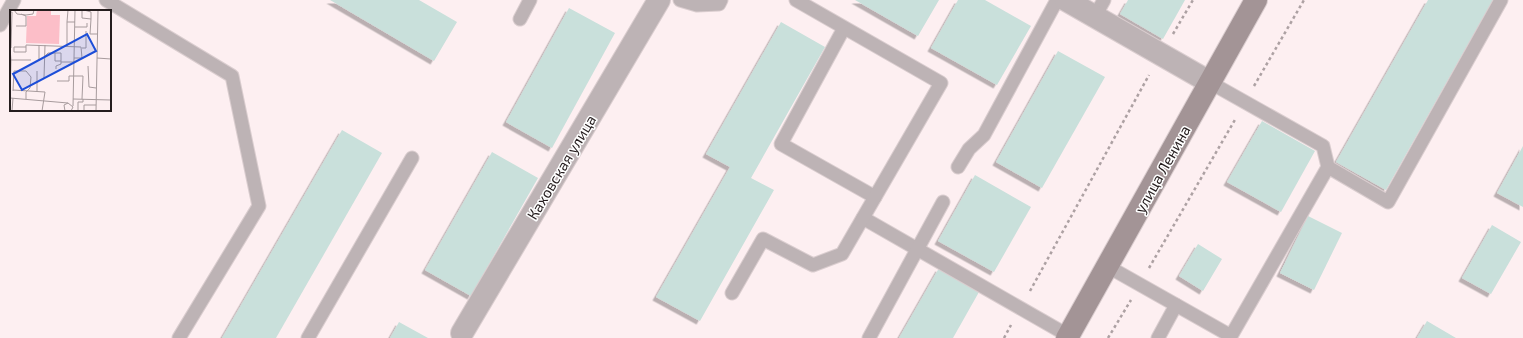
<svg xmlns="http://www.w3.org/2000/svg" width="1523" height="338" font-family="'Exo 2',sans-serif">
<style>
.building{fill:#c9e0db;filter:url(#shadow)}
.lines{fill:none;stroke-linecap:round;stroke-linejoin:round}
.lane-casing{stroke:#dacdcf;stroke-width:15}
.street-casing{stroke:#dacdcf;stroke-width:24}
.secondary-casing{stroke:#dacdcf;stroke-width:24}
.path{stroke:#ada1a3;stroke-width:2.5;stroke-dasharray:3 3;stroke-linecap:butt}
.lane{stroke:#bdb3b5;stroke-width:13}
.street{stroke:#bdb3b5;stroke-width:22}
.secondary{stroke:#a39496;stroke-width:22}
.labels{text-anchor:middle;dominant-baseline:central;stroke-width:3;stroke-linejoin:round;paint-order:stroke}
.street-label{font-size:15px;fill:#251d1e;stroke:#fff}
.inset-road{fill:none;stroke:#a79b9d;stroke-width:1}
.view{fill:#1d4ed8;fill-opacity:0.15;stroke:#1d4ed8;stroke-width:2}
.inset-edge{fill:none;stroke:#251d1e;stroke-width:2}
</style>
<defs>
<filter id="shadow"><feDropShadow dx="-3.5" dy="3.5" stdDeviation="0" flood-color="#0004"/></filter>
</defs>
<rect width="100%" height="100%" fill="#fdeff1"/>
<g class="building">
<path d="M330,0H419L457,22L434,61Z"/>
<path d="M855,0H939L918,36Z"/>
<path d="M958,0H985L1031,26L997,85L931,48Z"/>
<path d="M1128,0H1185L1163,39L1120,14Z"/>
<path d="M1428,0H1493L1386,190L1336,162Z"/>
<path d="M569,8L615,33L552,148L506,122Z"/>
<path d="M781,22L825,47L751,178L774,190L700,321L656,297L730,167L706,154Z"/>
<path d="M1058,51L1105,77L1042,188L996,162Z"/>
<path d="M1262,121L1315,151L1281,212L1227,182Z"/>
<path d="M342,130L382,153L276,338H222Z"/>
<path d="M1523,146V207L1497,193Z"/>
<path d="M492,152L538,178L471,296L425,270Z"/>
<path d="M975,175L1031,207L994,272L938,241Z"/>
<path d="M1308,216L1342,233L1314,290L1280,273Z"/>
<path d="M1492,225L1521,242L1491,294L1462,278Z"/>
<path d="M1198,244L1222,259L1203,291L1179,276Z"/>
<path d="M939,268L979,292L953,338H899Z"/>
<path d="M1427,321L1456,338H1417Z"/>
<path d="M399,322L428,338H390Z"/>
</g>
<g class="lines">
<defs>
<g id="lane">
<path d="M106,0L232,76L259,206L179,338"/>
<path d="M680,0L697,5L719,4L721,0"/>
<path d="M1095,16L1104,0"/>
<path d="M520,19L530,0"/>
<path d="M0,25L14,0"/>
<path d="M844,28L781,144L875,197"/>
<path d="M958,167L969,149L984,135L1057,0"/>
<path d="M1328,167L1388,202L1501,0"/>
<path d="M863,218L1069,336"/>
<path d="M1107,266L1231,336L1328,167L1323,146L1211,83"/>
<path d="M732,293L763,239L813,265L842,254L941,83L796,0"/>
<path d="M308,338L412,158"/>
<path d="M869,338L943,202"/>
<path d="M1158,338L1176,305"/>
</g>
<g id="street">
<path d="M1066,0L1211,83"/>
<path d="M462,333L659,0"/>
</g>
<path id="secondary" d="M1067,338L1256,0"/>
</defs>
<use href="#lane" class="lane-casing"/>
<use href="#street" class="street-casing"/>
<use href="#secondary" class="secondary-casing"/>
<g class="path">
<path d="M1173,34L1193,0"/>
<path d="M1254,86L1304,0"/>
<path d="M1149,268L1236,118"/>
<path d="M1030,291L1149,75"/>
<path d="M1004,338L1011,325"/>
<path d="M1108,338L1131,300"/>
</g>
<use href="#lane" class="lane"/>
<use href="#street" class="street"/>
<use href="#secondary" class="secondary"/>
</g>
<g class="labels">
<g class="street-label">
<text transform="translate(561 167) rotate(-59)">Каховская улица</text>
<text transform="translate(1162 169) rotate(-61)">улица Ленина</text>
</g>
</g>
<g transform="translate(10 10)">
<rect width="101" height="101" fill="#fdeff1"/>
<path d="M27,0H41V5H50L49,34L16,33L17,6H26Z" fill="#fcbec8"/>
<path class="inset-road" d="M4,0L7,4L16,5L23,4L24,0M58,0L57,12H65M72,0V8L81,9L80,24H88M74,0L81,2V9M0,2H2L1,38M6,16H16V6L11,4M65,17H77V13M57,36V12M16,37H4V42H16V35L71,37L72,48H64M0,38L1,50M72,38H76V21M45,43V51H51M35,46L38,43H51V54L46,56V59M87,48L101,49M29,51V35M51,52H64M78,56L79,77L86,78M34,68L35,35M47,71H59V66H73L72,89M3,80L35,82L32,101M3,81L4,61H16L21,67L20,78L16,82V89M27,82V61M0,87L1,50H21M0,88L58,93M63,89L101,90M63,96L65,0M2,101L3,88M55,101L54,95L58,93L63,97L61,101M68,101V92H73V89M74,101V95H86M86,101L88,0"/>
<path class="view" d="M77,24L86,41L12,80L3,64Z"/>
<rect width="101" height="101" class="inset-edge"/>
</g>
</svg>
